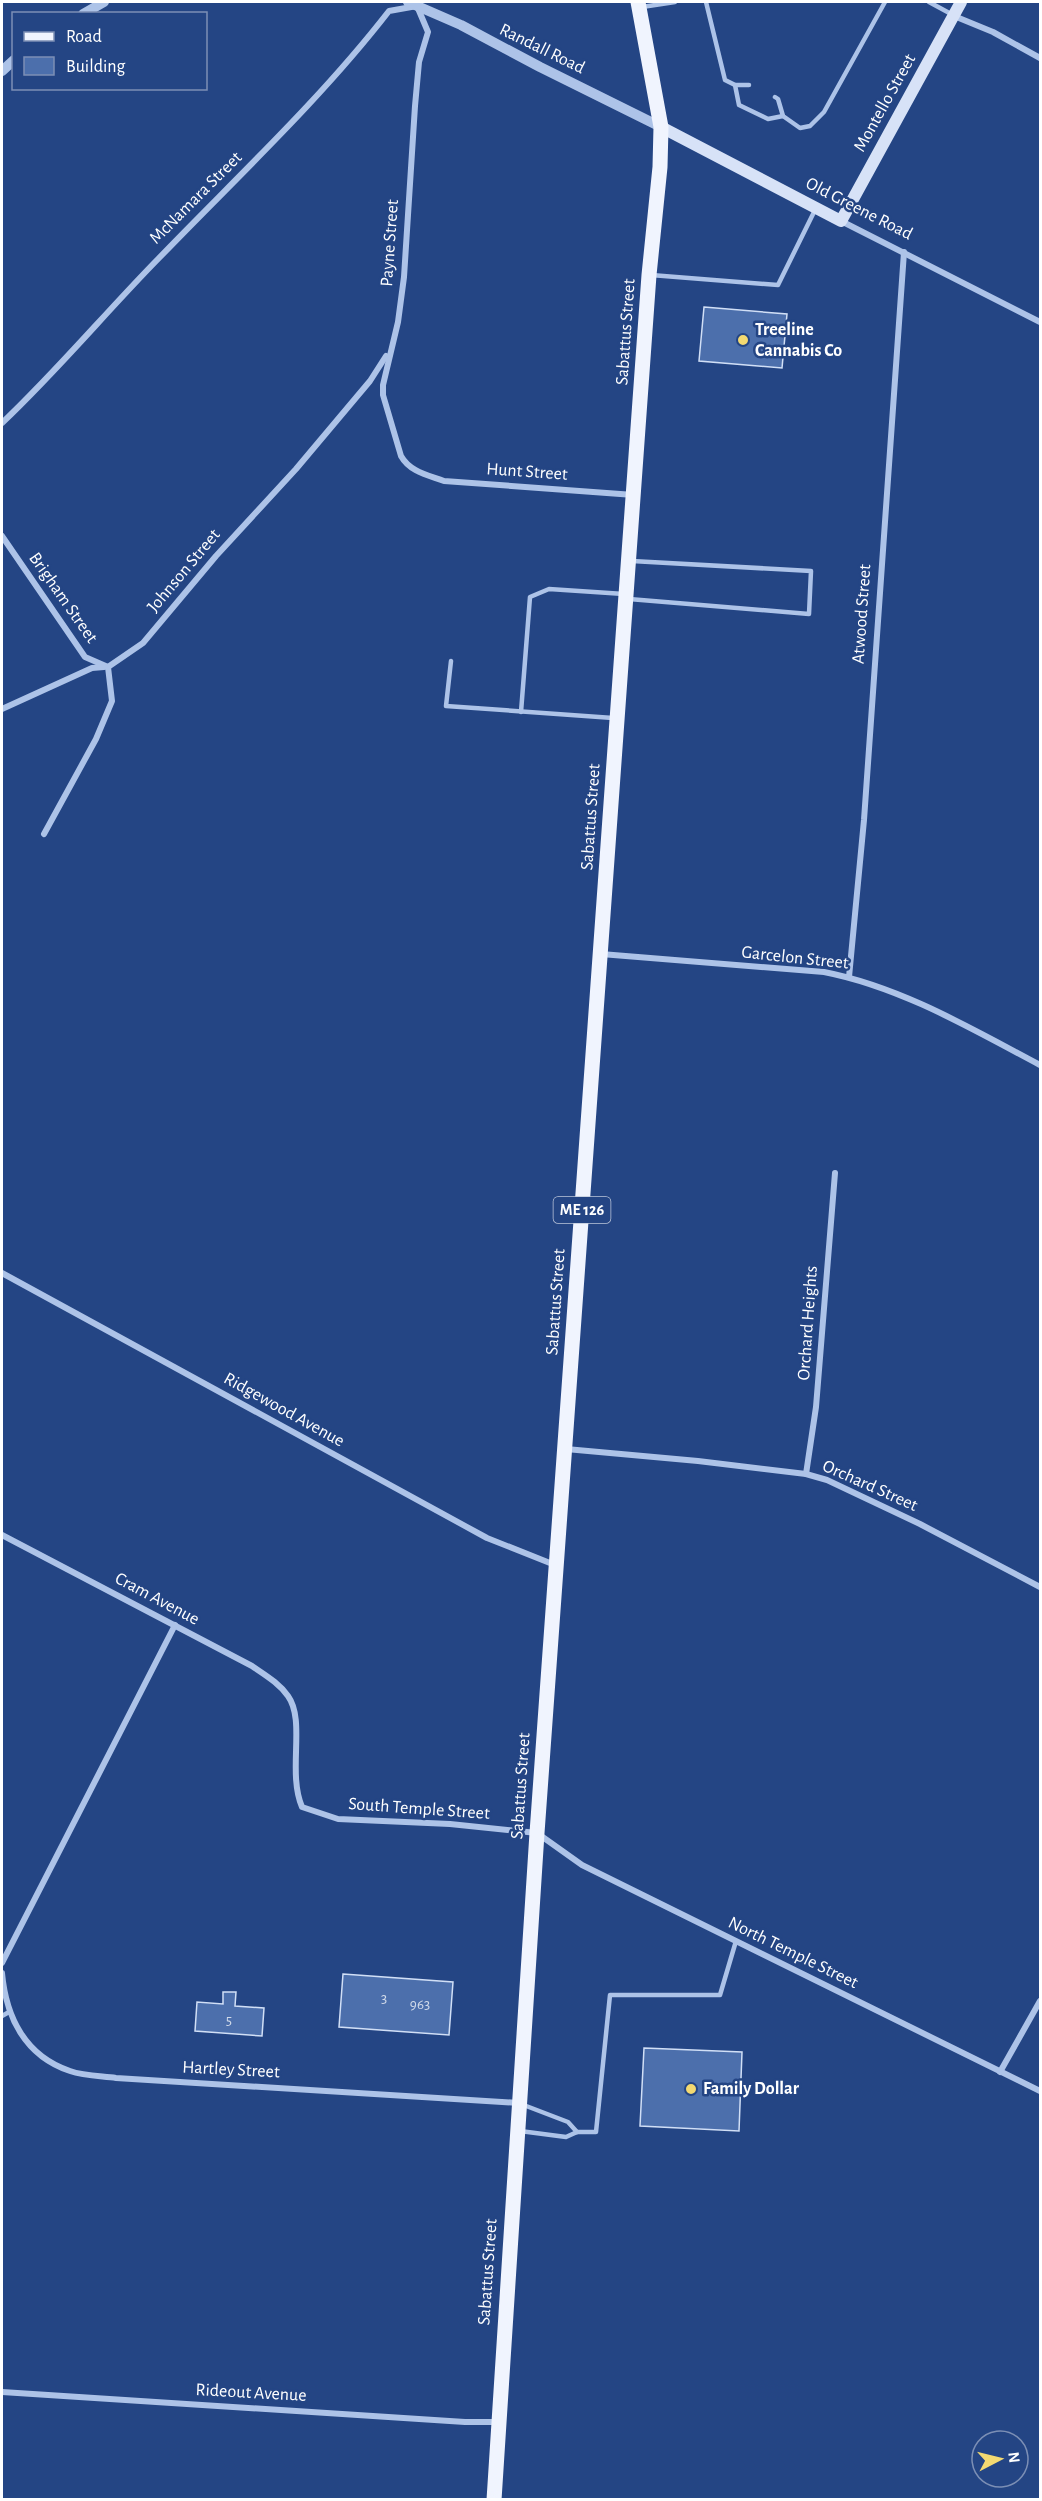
<svg xmlns="http://www.w3.org/2000/svg" width="1042" height="2501" font-family="'Alegreya Sans',sans-serif">
<style>
.building{fill:#4c6fac;stroke:#d1dff6;stroke-width:1.5}
.lines{fill:none;stroke-linecap:round;stroke-linejoin:round}
.service{stroke:#adc3e8;stroke-width:4.5}
.minor{stroke:#adc3e8;stroke-width:6}
.tertiary{stroke:#adc3e8;stroke-width:10}
.secondary{stroke:#d7e2f7;stroke-width:12}
.primary{stroke:#f0f4fe;stroke-width:15}
.poi-dot{fill:#f3d971;stroke:#244584;stroke-width:2}
.labels{text-anchor:middle;dominant-baseline:central;stroke-width:5;stroke-linejoin:round;paint-order:stroke}
.number-label{font-size:15px;fill:#d2dbea}
.shield{fill:#244584;stroke:#bdc7da;stroke-width:1.5}
.shield-label{font-size:16px;font-weight:bold;fill:#fff}
.street-label{font-size:18px;fill:#fff;stroke:#244584}
.poi-label{font-size:18px;font-weight:bold;fill:#fff;stroke:#244584;text-anchor:start}
</style>
<rect width="100%" height="100%" fill="#244584"/>
<g class="building">
<path d="M704,307L787,314L782,368L699,361Z"/>
<path d="M343,1974L453,1982L449,2035L339,2027Z"/>
<path d="M223,1992H236L235,2006L264,2008L262,2036L195,2031L197,2002L223,2004Z"/>
<path d="M644,2048L742,2052L739,2131L640,2126Z"/>
</g>
<g class="lines">
<g class="service">
<path d="M706,2L725,80L735,85H749"/>
<path d="M929,2L953,15"/>
<path d="M642,7L675,2"/>
<path d="M735,85L739,105L768,119L783,116"/>
<path d="M775,97L778,99L783,116L800,128L810,126L824,112L885,2"/>
<path d="M651,275L778,285L815,210"/>
<path d="M629,599L809,614L811,571L632,561"/>
<path d="M451,661L446,706L613,718"/>
<path d="M521,712L530,597L549,589L624,594"/>
<path d="M2,2016L9,2012"/>
<path d="M521,2104L568,2122L577,2132"/>
<path d="M520,2131L566,2137L577,2132H596L610,1995H720L736,1941"/>
</g>
<g class="minor">
<path d="M954,16L993,32L1040,58"/>
<path d="M841,221L1040,322"/>
<path d="M2,423C57,371 106,312 159,258C237,177 320,100 389,11L417,6L428,32L419,62L415,106L404,277L398,322L383,385V395L401,456C410,472 428,475 444,481L634,495"/>
<path d="M2,536L85,657L108,667"/>
<path d="M2,709L92,668L104,667"/>
<path d="M44,834L96,739L112,701L108,667L143,643L216,556L296,469L370,381L386,356"/>
<path d="M601,954L824,972C901,987 972,1029 1040,1065"/>
<path d="M849,977L864,820L904,252"/>
<path d="M2,1273L487,1538L555,1565"/>
<path d="M566,1449L698,1461L806,1474L827,1480L920,1524L1040,1587"/>
<path d="M806,1474L816,1407L835,1173"/>
<path d="M2,1535L252,1666C265,1675 279,1683 288,1696C306,1721 287,1772 302,1807L338,1819L450,1824L537,1833L582,1865L1040,2091"/>
<path d="M2,1963L175,1625"/>
<path d="M2,1973C6,2017 25,2056 70,2071C84,2076 101,2076 116,2078L519,2103"/>
<path d="M1000,2072L1040,2001"/>
<path d="M2,2392L465,2422H498"/>
</g>
<g class="tertiary">
<path d="M408,2L461,25L540,67L661,127"/>
<path d="M83,14L104,2"/>
<path d="M2,71L14,60"/>
</g>
<path class="secondary" d="M661,127L841,221L961,2"/>
<path class="primary" d="M494,2500L537,1833L649,275L660,167L661,127L638,2"/>
</g>
<g class="poi-dot">
<circle cx="743" cy="340" r="6"/>
<circle cx="691" cy="2089" r="6"/>
</g>
<g class="labels">
<g class="number-label">
<text x="384" y="1998">3</text>
<text x="420" y="2004">963</text>
<text x="229" y="2020">5</text>
</g>
<rect class="shield" x="553.5" y="1197" width="57" height="26" rx="4.5"/>
<g class="shield-label">
<text x="582" y="1210">ME 126</text>
</g>
<g class="street-label">
<text transform="translate(542 49) rotate(26)">Randall Road</text>
<text transform="translate(885 103) rotate(-61)">Montello Street</text>
<text transform="translate(196 198) rotate(-45)">McNamara Street</text>
<text transform="translate(859 209) rotate(27)">Old Greene Road</text>
<text transform="translate(390 243) rotate(-86)">Payne Street</text>
<text transform="translate(626 332) rotate(-86)">Sabattus Street</text>
<text transform="translate(527 472) rotate(4)">Hunt Street</text>
<text transform="translate(184 571) rotate(-50)">Johnson Street</text>
<text transform="translate(63 598) rotate(55)">Brigham Street</text>
<text transform="translate(862 614) rotate(-86)">Atwood Street</text>
<text transform="translate(591 817) rotate(-86)">Sabattus Street</text>
<text transform="translate(795 958) rotate(6)">Garcelon Street</text>
<text transform="translate(556 1302) rotate(-86)">Sabattus Street</text>
<text transform="translate(808 1323) rotate(-86)">Orchard Heights</text>
<text transform="translate(284 1410) rotate(29)">Ridgewood Avenue</text>
<text transform="translate(870 1486) rotate(24)">Orchard Street</text>
<text transform="translate(157 1599) rotate(28)">Cram Avenue</text>
<text transform="translate(521 1786) rotate(-86)">Sabattus Street</text>
<text transform="translate(419 1809) rotate(4)">South Temple Street</text>
<text transform="translate(793 1953) rotate(26)">North Temple Street</text>
<text transform="translate(231 2070) rotate(3)">Hartley Street</text>
<text transform="translate(488 2272) rotate(-86)">Sabattus Street</text>
<text transform="translate(251 2393) rotate(3)">Rideout Avenue</text>
</g>
<g class="poi-label">
<text x="755" y="330">Treeline<tspan x="755" dy="21">Cannabis Co</tspan></text>
<text x="703" y="2089">Family Dollar</text>
</g>
</g>
<rect width="1042" height="2501" fill="none" stroke="#ffffff" stroke-width="6"/>
<rect x="12" y="12" width="195" height="78" fill="#244584" stroke="#7c8fb5" stroke-width="1.5"/>
<rect x="24" y="32" width="30" height="9" fill="#f0f4fe" stroke="#7c8fb5" stroke-width="1.5"/>
<text x="66" y="42" font-size="18" fill="#ffffff">Road</text>
<rect x="24" y="57" width="30" height="18" fill="#4c6fac" stroke="#7c8fb5" stroke-width="1.5"/>
<text x="66" y="72" font-size="18" fill="#ffffff">Building</text>
<g transform="translate(1000 2459) rotate(83)"><circle r="28" fill="#244584" stroke="#7c8fb5" stroke-width="1.5"/>
<path d="M0-4.5L10 22L0 15L-10 22Z" fill="#f3d971"/>
<text y="-9" font-size="16" font-weight="bold" text-anchor="middle" fill="#ffffff">N</text>
</g>
</svg>
